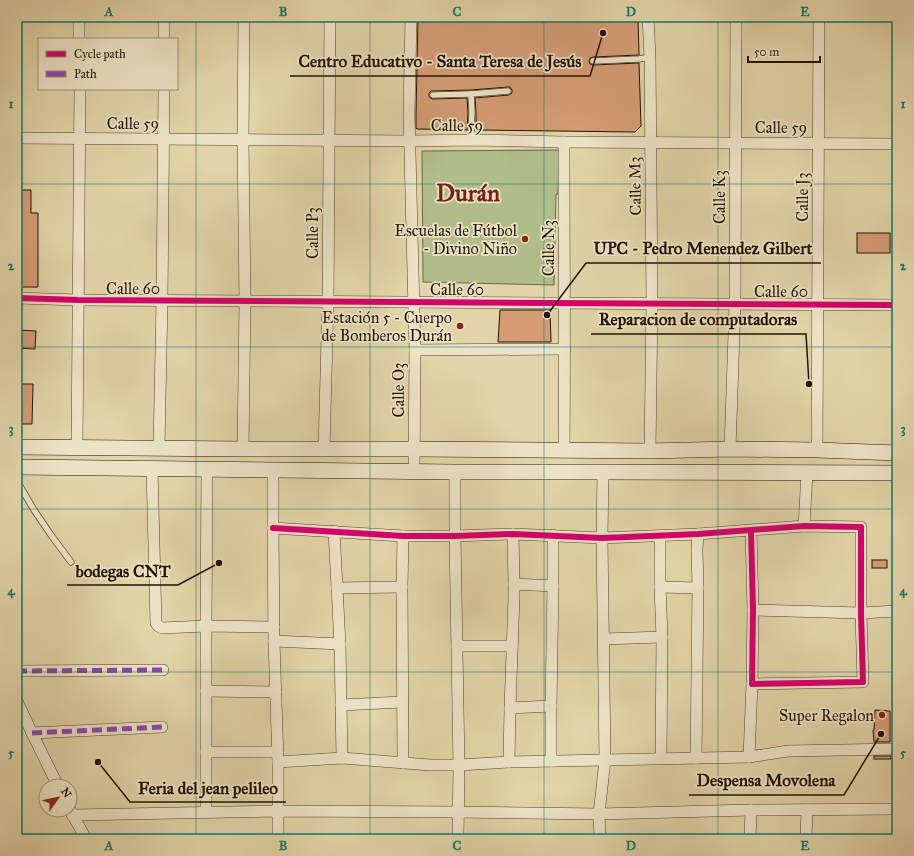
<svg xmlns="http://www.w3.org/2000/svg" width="914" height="856" font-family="'IM FELL Great Primer',serif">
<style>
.green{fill:#b1bd89;stroke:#696846}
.building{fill:#d59c75;stroke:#211304}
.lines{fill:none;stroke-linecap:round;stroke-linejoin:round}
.lane-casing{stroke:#51432d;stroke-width:7}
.street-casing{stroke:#51432d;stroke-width:12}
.secondary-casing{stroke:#211304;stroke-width:16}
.lane{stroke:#ece3c6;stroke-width:5.5}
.street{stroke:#ece3c6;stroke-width:11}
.secondary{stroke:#ece3c6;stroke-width:15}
.quiet{stroke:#8e44ad;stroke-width:5;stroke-dasharray:10 5;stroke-linecap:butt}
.cycleway-casing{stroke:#ece3c6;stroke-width:8}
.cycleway{stroke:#d6006c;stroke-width:6}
.grid{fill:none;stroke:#0f766e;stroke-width:1;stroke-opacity:0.55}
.poi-dot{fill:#8f2418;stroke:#ece3c6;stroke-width:1.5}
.labels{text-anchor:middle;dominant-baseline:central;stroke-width:3.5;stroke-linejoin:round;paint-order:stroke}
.street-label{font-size:16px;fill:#211304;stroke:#ece3c6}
.poi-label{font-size:16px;fill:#211304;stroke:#ece3c6;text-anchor:end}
.town-label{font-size:24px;font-weight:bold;fill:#7a1f14;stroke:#ece3c6}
.leader{fill:none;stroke:#211304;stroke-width:1.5}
.callout-dot{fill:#211304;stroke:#ece3c6;stroke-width:1.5}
.callout-label{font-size:17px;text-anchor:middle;font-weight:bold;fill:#211304;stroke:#ece3c6;stroke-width:3.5;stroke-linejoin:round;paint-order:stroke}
.neatline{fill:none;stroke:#0f766e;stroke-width:1.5}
.grid-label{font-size:13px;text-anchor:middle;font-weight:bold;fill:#0f766e}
</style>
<rect width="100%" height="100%" fill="#e2d4a8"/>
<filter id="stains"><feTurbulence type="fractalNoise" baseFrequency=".005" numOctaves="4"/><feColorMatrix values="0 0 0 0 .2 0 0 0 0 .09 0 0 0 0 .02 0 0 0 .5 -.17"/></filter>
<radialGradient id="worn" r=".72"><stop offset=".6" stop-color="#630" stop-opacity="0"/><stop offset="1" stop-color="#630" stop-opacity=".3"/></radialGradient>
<path class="green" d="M559,150L558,194H556L554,285L423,282L422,151Z"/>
<g class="building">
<path d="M418,17H638L639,55L593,57L590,58L589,61L590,64L593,65L639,63L641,126L635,132L476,130V112L475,98L509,95L512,93V90L510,87H508L471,90L431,91L429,93V96L430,98L433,99L467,98L468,112L467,130L417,129L416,128V114Z"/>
<path d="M17,190H31V213H38V287H17Z"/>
<rect x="857" y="233" width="33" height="20"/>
<path d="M500,310H550L551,342H498Z"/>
<path d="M17,330L36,331L35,349L17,348Z"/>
<path d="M17,384H33L32,424H17Z"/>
<rect x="872" y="560" width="15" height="8"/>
<path d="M875,710L890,711V742H874L873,730H874Z"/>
<rect x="874" y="756" width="17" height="3"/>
</g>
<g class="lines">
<defs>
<g id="lane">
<path d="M593,61L639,59L650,57"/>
<path d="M433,95L471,94"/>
<path d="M474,140L471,129L472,112L471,94L508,91"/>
<path d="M17,481L34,510L51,535L71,562"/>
</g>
<g id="street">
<path d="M79,17V39"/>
<path d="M411,17L409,114L415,350L414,472"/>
<path d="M648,17L650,57L652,303L650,451"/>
<path d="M164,39V17"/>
<path d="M17,138L410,141L474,140L564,142L897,144"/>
<path d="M17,298L78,300L897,305"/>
<path d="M415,350L565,349"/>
<path d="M77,447L80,89"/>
<path d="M159,447L162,301L164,89"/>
<path d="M243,449L245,301L243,140L244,17"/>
<path d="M324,449L328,302L330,17"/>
<path d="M730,449L735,304L736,17"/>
<path d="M817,450L819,17"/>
<path d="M564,451C565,348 564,245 564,142"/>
<path d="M152,469L156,623L158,626L162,628L206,626L274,627"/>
<path d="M273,470V528L274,641L278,762V839"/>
<path d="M455,472V536L459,765L458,839"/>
<path d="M804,526L807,473"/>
<path d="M273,528L403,536H455L513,534L602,538L698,534L804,526L861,527V613L863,682L752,684L753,610L751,530"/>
<path d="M334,531L340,644L342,758"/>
<path d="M513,534L514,584"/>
<path d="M660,536V587L698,588"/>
<path d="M337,588L402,587"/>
<path d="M753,610L861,613L897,611"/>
<path d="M604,639L662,637L660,587"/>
<path d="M274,641L340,644"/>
<path d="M457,646H512"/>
<path d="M17,671L163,670"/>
<path d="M206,691L276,692"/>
<path d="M17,701L32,733L58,786"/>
<path d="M341,705L402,702"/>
<path d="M510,708L551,706L553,586V535"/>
<path d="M32,733L162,727"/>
<path d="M206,752H278"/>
<path d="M749,757L752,684"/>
<path d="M661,758L662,637"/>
<path d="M696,758L698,588L697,549L698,534"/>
<path d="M551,761V706"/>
<path d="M278,762L342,758L430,765H459L509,762L749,757L788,751L897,749"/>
<path d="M509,762L510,708L514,597V584L553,586"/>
<path d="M403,763L402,587L403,536"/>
<path d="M70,810L86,839"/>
<path d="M206,812V626L207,469"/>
<path d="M72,815L278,811L458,812L599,814L751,810L897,809"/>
<path d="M600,839L599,814L605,760L602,538L603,472"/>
<path d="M750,839L751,810"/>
<path d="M806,839L807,810"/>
</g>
<g id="secondary">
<path d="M17,447L243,449H414L650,451L730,449L817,450L897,453"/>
<path d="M17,467L455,472H603L897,473"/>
</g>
</defs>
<use href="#lane" class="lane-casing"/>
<use href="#street" class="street-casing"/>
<use href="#secondary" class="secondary-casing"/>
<use href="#lane" class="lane"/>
<use href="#street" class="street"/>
<use href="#secondary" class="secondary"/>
<g class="quiet">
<path d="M17,671L163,670"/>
<path d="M32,733L162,727"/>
</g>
<defs>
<g id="cycleway">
<path d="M17,298L78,300L897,305"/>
<path d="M273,528L403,536H455L513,534L602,538L698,534L804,526L861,527V613L863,682L752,684L753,610L751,530"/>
</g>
</defs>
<use href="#cycleway" class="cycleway-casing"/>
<use href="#cycleway" class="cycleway"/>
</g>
<path class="grid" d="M196,17V839M370,17V839M544,17V839M718,17V839M17,184H897M17,347H897M17,509H897M17,672H897"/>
<g class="poi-dot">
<circle cx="525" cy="239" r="4"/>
<circle cx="460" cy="326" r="4"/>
<circle cx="882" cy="715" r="4"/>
</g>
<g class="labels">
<g class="street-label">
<text x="133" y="123">Calle 59</text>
<text x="457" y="125">Calle 59</text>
<text x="781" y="127">Calle 59</text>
<text transform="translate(635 186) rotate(-91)">Calle M3</text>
<text transform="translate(719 197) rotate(-90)">Calle K3</text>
<text transform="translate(802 197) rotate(-90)">Calle J3</text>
<text transform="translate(312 233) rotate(-90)">Calle P3</text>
<text transform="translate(548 248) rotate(-90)">Calle N3</text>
<text x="133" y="288">Calle 60</text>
<text x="457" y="289">Calle 60</text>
<text x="781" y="291">Calle 60</text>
<text transform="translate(398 390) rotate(-90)">Calle O3</text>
</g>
<g class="poi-label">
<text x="517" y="230">Escuelas de Fútbol<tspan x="517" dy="18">- Divino Niño</tspan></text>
<text x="452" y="317">Estación 5 - Cuerpo<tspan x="452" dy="18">de Bomberos Durán</tspan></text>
<text x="874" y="715">Super Regalon</text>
</g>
<g class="town-label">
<text x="468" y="193">Durán</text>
</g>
</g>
<path class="leader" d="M603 33L590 76H290M547 315L586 263H821M809 384L806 334H591M219 563L178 585H67M881 734L844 795H689M98 762L130 802H286"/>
<g class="callout-dot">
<circle cx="603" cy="33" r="4"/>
<circle cx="547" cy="315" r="4"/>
<circle cx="809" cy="384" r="4"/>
<circle cx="219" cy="563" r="4"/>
<circle cx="881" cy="734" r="4"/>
<circle cx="98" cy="762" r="4"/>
</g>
<g class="callout-label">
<text x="440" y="67">Centro Educativo - Santa Teresa de Jesús</text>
<text x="703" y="254">UPC - Pedro Menendez Gilbert</text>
<text x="698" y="325">Reparacion de computadoras</text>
<text x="123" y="577">bodegas CNT</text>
<text x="766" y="786">Despensa Movolena</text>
<text x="208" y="794">Feria del jean pelileo</text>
</g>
<rect width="914" height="856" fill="none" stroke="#e2d4a8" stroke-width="44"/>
<rect x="38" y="38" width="140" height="52" fill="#ece3c6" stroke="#9b9078"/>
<rect x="46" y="51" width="20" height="6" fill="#d6006c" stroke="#9b9078"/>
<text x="74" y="58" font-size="12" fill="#211304">Cycle path</text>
<rect x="46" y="71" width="20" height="6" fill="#8e44ad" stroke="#9b9078"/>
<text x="74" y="78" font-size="12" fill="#211304">Path</text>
<g transform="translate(58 798) rotate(57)"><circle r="19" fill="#ece3c6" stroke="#9b9078"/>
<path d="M0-3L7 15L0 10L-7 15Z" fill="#8f2418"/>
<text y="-6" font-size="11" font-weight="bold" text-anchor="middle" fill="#211304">N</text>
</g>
<path d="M748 56v6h72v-6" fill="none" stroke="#211304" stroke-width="2"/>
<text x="754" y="56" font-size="12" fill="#211304" stroke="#ece3c6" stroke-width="3" paint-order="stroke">50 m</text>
<rect x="22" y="22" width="870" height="812" class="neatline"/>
<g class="grid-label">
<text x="109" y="16">A</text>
<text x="283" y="16">B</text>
<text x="457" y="16">C</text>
<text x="631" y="16">D</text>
<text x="805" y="16">E</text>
<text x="11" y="108">1</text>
<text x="903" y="108">1</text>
<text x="11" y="270">2</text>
<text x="903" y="270">2</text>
<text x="11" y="433">3</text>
<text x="903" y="433">3</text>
<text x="11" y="595">4</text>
<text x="903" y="595">4</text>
<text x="11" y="757">5</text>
<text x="903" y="757">5</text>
<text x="109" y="850">A</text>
<text x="283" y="850">B</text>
<text x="457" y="850">C</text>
<text x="631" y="850">D</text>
<text x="805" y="850">E</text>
</g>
<rect width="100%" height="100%" filter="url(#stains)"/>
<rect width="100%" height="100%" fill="url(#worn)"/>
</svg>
